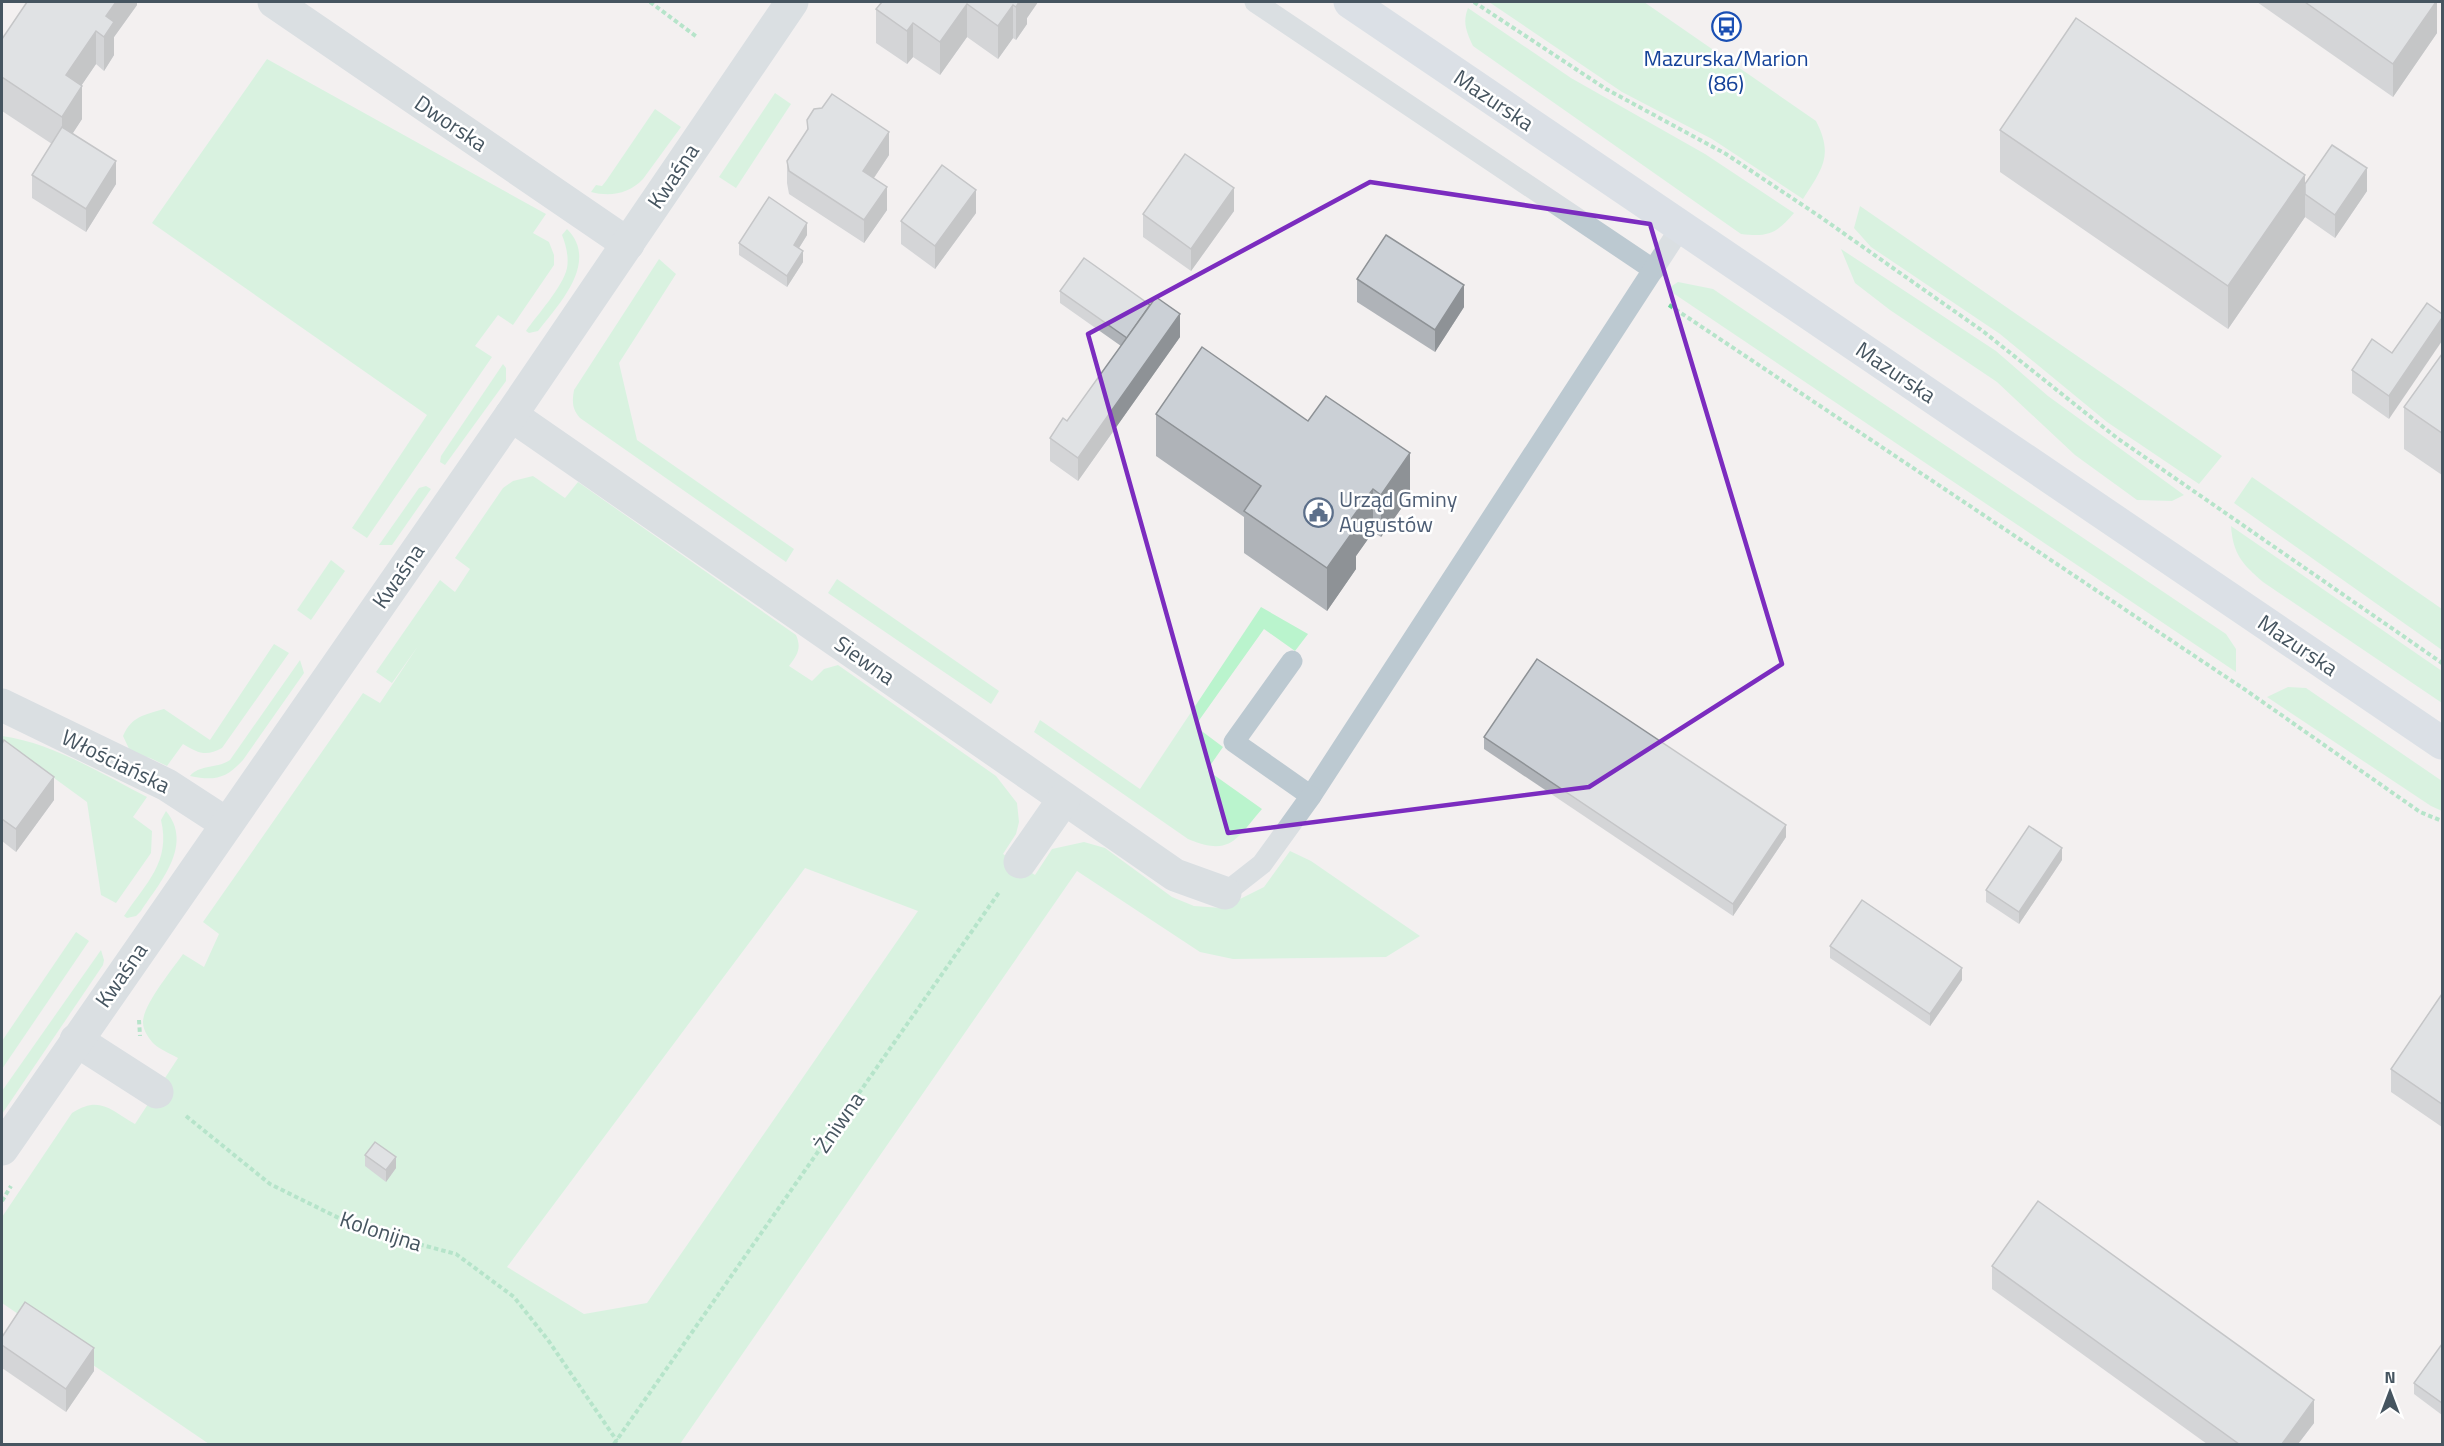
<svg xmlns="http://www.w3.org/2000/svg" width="2444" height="1446" font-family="'Titillium Web',sans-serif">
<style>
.green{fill:#baf4cd;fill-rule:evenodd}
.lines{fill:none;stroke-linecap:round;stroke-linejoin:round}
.path{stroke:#6ed69c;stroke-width:4;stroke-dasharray:4.5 3;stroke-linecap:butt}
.lane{stroke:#bcc9d1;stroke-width:21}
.street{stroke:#bcc9d1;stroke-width:33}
.secondary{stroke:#bfcdd9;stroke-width:33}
.wall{fill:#afb3b8}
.shaded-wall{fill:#8e9296}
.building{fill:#cbd0d6;stroke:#8e9296;stroke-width:1.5}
.marked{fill:none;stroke:#7b2cbf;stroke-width:4.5;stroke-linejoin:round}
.labels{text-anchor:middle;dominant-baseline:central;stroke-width:5;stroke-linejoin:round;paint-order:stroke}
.transit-label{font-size:22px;fill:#164399;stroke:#fff}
.street-label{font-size:22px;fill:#465560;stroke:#fff}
.service-label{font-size:22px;fill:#4e5e75;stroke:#fff;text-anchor:start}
</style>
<rect width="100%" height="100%" fill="#f3f0f0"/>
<g class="green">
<path d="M1489,2H1644L1816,121C1834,156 1822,169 1803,199L1712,139L1622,92Z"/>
<path d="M1468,8L1571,78L1705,154L1794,213C1776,234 1768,237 1741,234L1473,46C1467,33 1462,23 1468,8Z"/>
<path d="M267,59L546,214L533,233L549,242L554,255V265L513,325L498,315L475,346L492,357L367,538L352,528L427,415L152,223Z"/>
<path d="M775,93L791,104L736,188L719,177Z"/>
<path d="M655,109L681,127L643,179C629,194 610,197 591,192L596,185L602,186L606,181Z"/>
<path d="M1860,206L2222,456L2199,484L2107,422L2000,334L1871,247L1854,228Z"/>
<path d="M567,229C600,262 558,305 538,331L529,333L526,331C537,315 563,287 567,268C569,257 566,245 562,235Z"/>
<path d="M1841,249L1996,351L2048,396L2184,495L2172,501L2137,500L2075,455L1997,382L1890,310L1855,283Z"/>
<path d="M659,259L676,274L619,363L637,440L794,549L786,562L580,418C572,409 572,402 574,390Z"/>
<path d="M1678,282L1713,289L2226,634L2236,649V672L1667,289Z"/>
<path d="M503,364L506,368V381L445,465L440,462L441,456Z"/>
<path d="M533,476L565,498L578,482L796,635C802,649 797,655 789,666L812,681L824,669L838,665L996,776L1017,803L1019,822L1016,834L1003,854L1035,875L1052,849L1084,842L1105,848L1172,897L1194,906L1222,908L1264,887L1290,851L1311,861L1420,936L1386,957L1233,959L1200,952L1077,871L680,1444H209L2,1303V1217L72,1113C100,1095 110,1110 135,1124L178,1058C171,1054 161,1050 154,1044C149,1039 143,1030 143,1023C142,1006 172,970 183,954L204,967L219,934L203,922L363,693L380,703L418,646L392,683L376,672L440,580L455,592L470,569L455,558L503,488L513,481ZM805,868L918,911L647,1303L584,1314L507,1267Z"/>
<path d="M2252,477L2442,609V650L2234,503Z"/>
<path d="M426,486L431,489L392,545H379L419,488Z"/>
<path d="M2231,526L2442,671V703L2263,582C2242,564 2233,554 2231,526Z"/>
<path d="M331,560L345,571L311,620L297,610Z"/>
<path d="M837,579L999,691L991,704L828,593Z"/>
<path d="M1261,607L1308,634L1295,651L1264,629L1195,726L1223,747L1207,770L1262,809C1236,839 1231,857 1188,839L1034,732L1040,720L1140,789Z"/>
<path d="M274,644L289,653L222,748C206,757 198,753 183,744L167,766L150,758L131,753L123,736C132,716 144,715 164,709L210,740Z"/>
<path d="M300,660L304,673L243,760C226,779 214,781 190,776C200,764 217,769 230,760Z"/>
<path d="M2288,687L2306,688L2442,781V811L2431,806L2267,697Z"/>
<path d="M2,736C53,743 102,774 147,797L133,817L152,831L151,853L116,903L101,895L87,802L2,740Z"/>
<path d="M166,811C194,845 160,882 141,911L136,916L127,918L124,916C146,883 171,862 161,820Z"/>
<path d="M76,932L89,941L2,1069V1041Z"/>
<path d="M101,950L104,960L103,965L2,1114V1091Z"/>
</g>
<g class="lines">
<g class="path">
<path d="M650,2L697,37"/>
<path d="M1474,2L1606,89L1726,154L1819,216L1984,332L2117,438L2442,663"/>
<path d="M1669,305L2247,691L2420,812L2442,821"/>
<path d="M139,1020L140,1036"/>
<path d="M186,1116L270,1184L361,1229L456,1254L514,1297L548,1340L617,1441"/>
<path d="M2,1201L11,1186"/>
<path d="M614,1444L1000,891"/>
</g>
<g class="lane">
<path d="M1255,2L1654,270"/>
<path d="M1292,661L1234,742L1311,796L1681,227"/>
<path d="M1225,893L1262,864L1311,796"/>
</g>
<g class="street">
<path d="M274,2L628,244"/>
<path d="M511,415L1175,875L1225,893"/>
<path d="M2,705L167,785L227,824"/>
<path d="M1020,862L1064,799"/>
<path d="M76,1040L157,1092"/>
<path d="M2,1149L511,415L792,2"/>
</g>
<path class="secondary" d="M1350,2L2442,743"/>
</g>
<g class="wall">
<path d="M137,2V5L114,37V55L104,71L96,64L81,86L82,119L72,134L116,184L86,232L32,198V175L52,144L2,111V39Z"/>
<path d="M882,2H1038L1027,18V24L1016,40L1013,38L998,59L967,37L940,75L913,57L907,64L876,43V9Z"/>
<path d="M2257,2H2437V33L2393,97Z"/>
<path d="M807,120L889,155L874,178L887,210L864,243L789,194L787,183V161L807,132Z"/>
<path d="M2000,130L2305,184L2367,191L2335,238L2305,217L2228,329L2000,172Z"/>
<path d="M1234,211L1191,271L1143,237V214Z"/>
<path d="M976,213L935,269L901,244V221Z"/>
<path d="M807,235L799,248L803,262L787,287L739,255V243Z"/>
<path d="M1357,279L1464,307L1435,352L1357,302Z"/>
<path d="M1060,291L1180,337L1078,481L1050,461V438L1067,421L1121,346L1060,303Z"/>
<path d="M2392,353L2389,419L2352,393V370Z"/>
<path d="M2442,354V475L2404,449V407Z"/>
<path d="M1156,414L1410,496L1381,537L1373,532L1356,556V569L1327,611L1244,553V517L1156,456Z"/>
<path d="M1484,737L1786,837L1733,916L1484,749Z"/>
<path d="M2,744L54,800L16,852L2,841Z"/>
<path d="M2062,860L2019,924L1986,902V890Z"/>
<path d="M1830,946L1962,980L1930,1026L1830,958Z"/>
<path d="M2442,994V1127L2391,1092V1069Z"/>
<path d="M365,1155L396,1168L386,1182L365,1166Z"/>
<path d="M1992,1266L2314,1423L2298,1444H2207L1992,1289Z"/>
<path d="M2,1337L94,1371L66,1412L2,1368Z"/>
<path d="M2442,1344V1415L2414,1394V1383Z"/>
</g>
<g class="shaded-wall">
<path d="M116,2H137V5L114,37V55L104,71V37L106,16Z"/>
<path d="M1019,2H1038L1027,18V24L1016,40V7Z"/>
<path d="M2436,2H2437V33L2393,97V64Z"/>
<path d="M967,4V37L940,75V42Z"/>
<path d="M1013,5V38L998,59V26Z"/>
<path d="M913,23V57L907,64V31Z"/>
<path d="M96,31V64L66,108V75Z"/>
<path d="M82,86V119L62,150V117Z"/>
<path d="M889,132V155L863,194V171Z"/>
<path d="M116,161V184L86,232V209Z"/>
<path d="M2367,168V191L2335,238V215Z"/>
<path d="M2305,175V217L2228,329V286Z"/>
<path d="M887,187V210L864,243V220Z"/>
<path d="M1234,188V211L1191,271V249Z"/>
<path d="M976,190V213L935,269V246Z"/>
<path d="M807,223V235L794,256V245Z"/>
<path d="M803,251V262L787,287V276Z"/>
<path d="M1464,285V307L1435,352V330Z"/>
<path d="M1180,314V337L1078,481V458Z"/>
<path d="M2442,318V341L2389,419V396Z"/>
<path d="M1410,453V496L1381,537V495Z"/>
<path d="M1373,489V532L1356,556V569L1327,611V568L1349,522Z"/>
<path d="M54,777V800L16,852V829Z"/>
<path d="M1786,825V837L1733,916V904Z"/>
<path d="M2062,848V860L2019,924V912Z"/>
<path d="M1962,968V980L1930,1026V1014Z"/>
<path d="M396,1157V1168L386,1182V1170Z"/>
<path d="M94,1348V1371L66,1412V1389Z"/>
<path d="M2314,1400V1423L2298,1444H2282Z"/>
</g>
<g class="building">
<path d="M27,2H116L106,16L114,22L104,37L96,31L66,75L82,86L62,117L2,77V39Z"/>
<path d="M882,2H1019L1016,7L1013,5L998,26L967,4L940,42L913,23L907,31L876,9Z"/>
<path d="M2305,2H2436L2393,64Z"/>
<path d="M2076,18L2305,175L2228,286L2000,130Z"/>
<path d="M832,94L889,132L863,171L887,187L864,220L789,171L787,161L808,129L807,120L814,109L822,108Z"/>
<path d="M62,127L116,161L86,209L32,175Z"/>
<path d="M2332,145L2367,168L2335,215L2305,194V184Z"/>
<path d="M1185,154L1234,188L1191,249L1143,214Z"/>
<path d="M942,165L976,190L935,246L901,221Z"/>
<path d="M769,197L807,223L794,245L803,251L787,276L739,243Z"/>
<path d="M1386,235L1464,285L1435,330L1357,279Z"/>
<path d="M1084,258L1150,305L1127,338L1060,291Z"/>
<path d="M1156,297L1180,314L1078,458L1050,438L1063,418L1067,421Z"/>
<path d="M2427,303L2442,314V318L2389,396L2352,370L2372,339L2392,353Z"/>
<path d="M1202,347L1308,421L1326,396L1410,453L1381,495L1373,489L1349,522L1356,527L1327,568L1244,511L1261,486L1156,414Z"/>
<path d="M2442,354V433L2404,407Z"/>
<path d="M1537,659L1786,825L1733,904L1484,737Z"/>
<path d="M4,740L54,777L16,829L2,819V744Z"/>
<path d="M2029,826L2062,848L2019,912L1986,890Z"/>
<path d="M1862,900L1962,968L1930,1014L1830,946Z"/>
<path d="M2442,994V1104L2391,1069Z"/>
<path d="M375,1142L396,1157L386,1170L365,1155Z"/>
<path d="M2038,1201L2314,1400L2282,1444H2239L1992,1266Z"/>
<path d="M25,1302L94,1348L66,1389L2,1345V1337Z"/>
<path d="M2442,1344V1403L2414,1383Z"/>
</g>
<path d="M0 0H2444V1446H0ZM1370,182L1650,224L1782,664L1589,787L1228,833L1088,334Z" fill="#f3f0f0" fill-opacity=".55" fill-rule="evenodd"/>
<path class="marked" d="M1370,182L1650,224L1782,664L1589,787L1228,833L1088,334Z"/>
<defs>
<symbol id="bus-ring" viewBox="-11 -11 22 22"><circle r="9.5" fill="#fff" stroke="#1a4fb4" stroke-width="1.5"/><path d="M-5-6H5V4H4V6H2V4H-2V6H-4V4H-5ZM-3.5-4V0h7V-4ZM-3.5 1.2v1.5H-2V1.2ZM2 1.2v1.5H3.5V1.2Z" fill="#1a4fb4"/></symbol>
<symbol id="civic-ring" viewBox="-11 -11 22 22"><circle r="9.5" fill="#fff" stroke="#5c6f8a" stroke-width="1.5"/><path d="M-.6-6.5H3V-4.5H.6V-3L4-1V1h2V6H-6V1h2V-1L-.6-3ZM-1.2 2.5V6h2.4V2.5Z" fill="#5c6f8a"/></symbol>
</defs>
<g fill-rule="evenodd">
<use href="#bus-ring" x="1710" y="10" width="33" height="33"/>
<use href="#civic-ring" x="1302" y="496" width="33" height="33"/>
</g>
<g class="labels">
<g class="transit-label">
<text x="1726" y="58">Mazurska/Marion<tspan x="1726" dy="25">(86)</tspan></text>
</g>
<g class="street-label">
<text transform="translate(1494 100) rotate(34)">Mazurska</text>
<text transform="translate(451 123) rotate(34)">Dworska</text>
<text transform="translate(673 176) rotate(-56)">Kwaśna</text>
<text transform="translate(1896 372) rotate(34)">Mazurska</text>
<text transform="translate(398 576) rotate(-55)">Kwaśna</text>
<text transform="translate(2298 645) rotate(34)">Mazurska</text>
<text transform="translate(865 660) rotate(35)">Siewna</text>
<text transform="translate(116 761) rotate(26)">Włościańska</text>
<text transform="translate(121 975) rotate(-55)">Kwaśna</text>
<text transform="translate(839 1122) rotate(-55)">Żniwna</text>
<text transform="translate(381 1231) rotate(18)">Kolonijna</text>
</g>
<g class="service-label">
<text x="1339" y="499">Urząd Gminy<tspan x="1339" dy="25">Augustów</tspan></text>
</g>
</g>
<rect width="2444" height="1446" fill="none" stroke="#465560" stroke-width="6"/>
<g transform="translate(2390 1392)" stroke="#ffffff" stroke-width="4.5" paint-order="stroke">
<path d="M0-4.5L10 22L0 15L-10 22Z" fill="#465560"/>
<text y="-9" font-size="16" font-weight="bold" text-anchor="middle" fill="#465560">N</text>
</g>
</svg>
